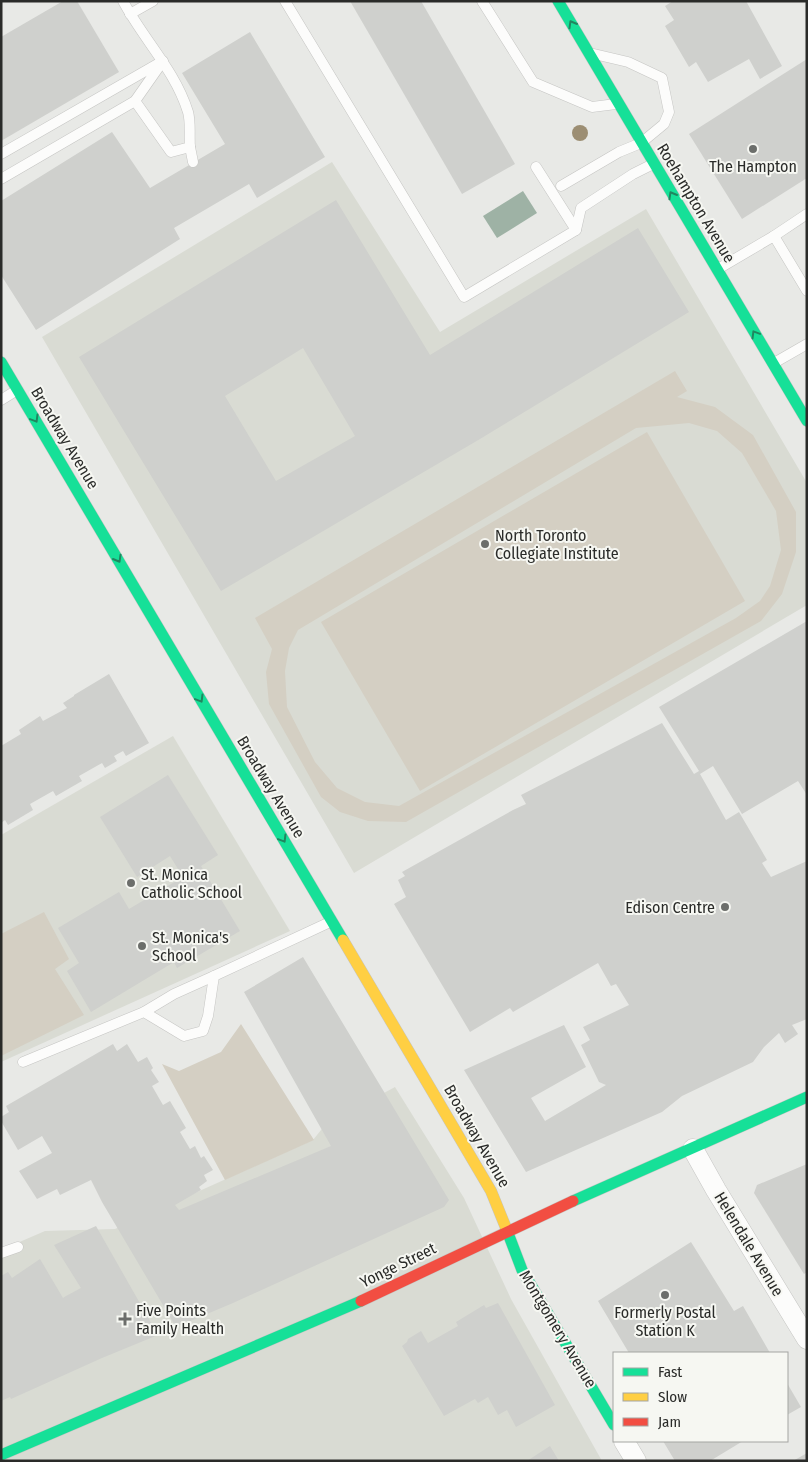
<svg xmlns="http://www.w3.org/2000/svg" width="808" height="1462" font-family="'Fira Sans Condensed',sans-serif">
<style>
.built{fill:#d9dbd3}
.green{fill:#d4cfc3;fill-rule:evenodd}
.water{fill:#9eb2a5}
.building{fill:#cfd0cd;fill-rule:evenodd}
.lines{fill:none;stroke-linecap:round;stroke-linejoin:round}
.lane-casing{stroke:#c5c5c3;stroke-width:11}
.street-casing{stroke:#c5c5c3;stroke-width:21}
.fast-casing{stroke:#c5c5c3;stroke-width:12}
.slow-casing{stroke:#c5c5c3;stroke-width:12}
.jam-casing{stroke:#c5c5c3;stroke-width:12}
.lane{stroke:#fcfcfb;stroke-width:10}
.street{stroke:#fcfcfb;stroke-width:20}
.fast{stroke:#16e098;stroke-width:11}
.slow{stroke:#ffcf43;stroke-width:11}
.jam{stroke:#f24e42;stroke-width:11}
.tree{fill:#9c8e73}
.oneway{stroke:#208660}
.poi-dot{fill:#6c6e6b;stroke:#f6f7f2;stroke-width:2}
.labels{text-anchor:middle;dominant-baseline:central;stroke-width:4;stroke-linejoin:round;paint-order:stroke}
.poi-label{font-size:16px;fill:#2a2b29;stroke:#f6f7f2;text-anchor:start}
.street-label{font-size:16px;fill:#2a2b29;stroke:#f6f7f2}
</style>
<rect width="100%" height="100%" fill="#e8e9e6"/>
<g class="built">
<path d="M332,162L440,332L646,209L807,483V605L354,873L42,337Z"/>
<path d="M173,736L290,931L1,1062V835Z"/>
<path d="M395,1087L464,1198L511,1299L602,1461H1V1250L45,1231L115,1229L313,1140L325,1125Z"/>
</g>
<g class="green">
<path d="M675,371L687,391L677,397L715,407L753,435L796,512V552L782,594L761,621L406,822L368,821L340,812L321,797L269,704L266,672L272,649L255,618ZM689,423L717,431L742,453L776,511L781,550L770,586L760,601L736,618L399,806L365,802L337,788L315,762L287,707L285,671L289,648L298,630L636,428Z"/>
<path d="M647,432L745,601L420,791L321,622Z"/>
<path d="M44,912L69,959L55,969L84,1015L1,1056V934Z"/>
<path d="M241,1024L314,1140L225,1180L162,1064L179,1071L221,1052Z"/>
</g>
<path class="water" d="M523,191L537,213L497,238L483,216Z"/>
<g class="building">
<path d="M63,1H77L119,72L1,141V37Z"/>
<path d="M350,1H421L515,164L462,194Z"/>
<path d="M673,1H746L782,66L760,79L749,59L708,82L696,62L689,67L665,26L674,20L665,6Z"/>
<path d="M250,32L325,157L257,198L249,184L174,228L180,239L36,330L1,275V201L112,132L150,188L225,144L182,73Z"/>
<path d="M807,59V178L742,219L689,134Z"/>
<path d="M336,200L430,355L638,228L689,312L480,439L221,591L79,357ZM303,348L355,436L276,481L225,396Z"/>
<path d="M807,621V795L798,781L742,814L713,766L700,774L726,820L739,812L767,860L762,863L771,877L807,861V1019L792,1025L798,1034L785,1043L779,1033L764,1047L753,1062L682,1096L662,1112L526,1172L464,1070L564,1025L586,1067L531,1098L545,1121L606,1085L599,1082L581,1045L590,1040L583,1027L629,1005L616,984L611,986L598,963L513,1012L510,1008L470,1032L394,904L406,897L398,880L405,876L402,872L513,810L526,804L521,795L662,723L694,774L699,771L659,707Z"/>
<path d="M109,674L149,743L126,756L123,751L114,756L117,761L105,768L102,763L79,776L82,781L56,796L53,791L30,804L33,810L8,825L5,820L1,823V746L21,734L19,730L40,716L43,721L67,708L63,703L74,696V695Z"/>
<path d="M168,775L218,855L201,866L240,931L177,968L174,962L91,1012L67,971L79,963L58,928L119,892L129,909L183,877L170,856L137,877L100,817Z"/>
<path d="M303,957L449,1200L444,1207L233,1303L176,1327L102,1202L91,1180L60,1195L57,1189L37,1199L19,1171L52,1153L42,1136L18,1150L1,1121V1117L9,1112L6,1106L113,1044L117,1051L127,1044L138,1062L147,1057L153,1068L151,1070L159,1082L152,1086L163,1105L170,1101L186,1128L180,1132L190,1149L195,1146L201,1158L204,1156L213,1170L204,1175L207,1181L199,1187L201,1190L175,1205L179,1210L331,1146L244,992Z"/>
<path d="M807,1164V1272L804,1274L754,1193L757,1185Z"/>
<path d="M96,1226L158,1335L102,1358L11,1399L10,1397L1,1401V1276L8,1272L12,1278L40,1259L63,1298L66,1296L81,1288L54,1245Z"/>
<path d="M691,1242L734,1311L743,1306L770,1353H629L598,1301Z"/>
<path d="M498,1303L555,1405L516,1427L507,1410L498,1415L488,1397L478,1403L475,1399L444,1416L402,1346L407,1342L408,1339L421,1331L428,1343L458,1326L456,1322L484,1305L486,1308Z"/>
<path d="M787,1383L801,1407L787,1415Z"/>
<path d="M663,1441H743L710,1461H675Z"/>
<path d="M550,1446L559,1461H527Z"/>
<path d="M807,1453V1461H793Z"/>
</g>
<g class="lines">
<defs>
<g id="lane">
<path d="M123,1C143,39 175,70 188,112C191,122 189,136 190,147L171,152L135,101"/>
<path d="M285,1L464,297L576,230L581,208L633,174L653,164"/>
<path d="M482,1L533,82L592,107L616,104"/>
<path d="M130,14L153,1"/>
<path d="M190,147L193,162"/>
<path d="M1,154L161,62"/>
<path d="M536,167L576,230"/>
<path d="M1,179L135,101L163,61"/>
<path d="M561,186L619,152L641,143L664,124L669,112L662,78L628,62L594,54"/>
<path d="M774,236L807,214"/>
<path d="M718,269L774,236L807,291"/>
<path d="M774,363L807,344"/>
<path d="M1,400L17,390"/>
<path d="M144,1012L174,994L214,976"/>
<path d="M23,1062L144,1012L184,1036L203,1031L208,1016L214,976L330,922"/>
<path d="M1,1253L18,1247"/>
</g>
<g id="street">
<path d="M693,1149L716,1190L807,1339"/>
<path d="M624,1441L636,1461"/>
</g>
<g id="fast">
<path d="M558,1L807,421"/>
<path d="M1,362L343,940"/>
<path d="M573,1201L807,1097"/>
<path d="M506,1228L522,1270L614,1425"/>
<path d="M1,1455L361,1301"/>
</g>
<path id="slow" d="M343,940L491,1191L506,1228"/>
<path id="jam" d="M361,1301L573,1201"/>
</defs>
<use href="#lane" class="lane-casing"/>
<use href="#street" class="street-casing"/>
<use href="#fast" class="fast-casing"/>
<use href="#slow" class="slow-casing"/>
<use href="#jam" class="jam-casing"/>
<use href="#lane" class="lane"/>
<use href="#street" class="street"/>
<use href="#fast" class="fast"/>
<use href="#slow" class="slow"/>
<use href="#jam" class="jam"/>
</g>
<circle class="tree" cx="580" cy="133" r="8"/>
<defs><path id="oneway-chevron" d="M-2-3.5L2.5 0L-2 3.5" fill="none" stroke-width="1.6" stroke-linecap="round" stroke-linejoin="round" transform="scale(1.25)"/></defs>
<g class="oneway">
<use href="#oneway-chevron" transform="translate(572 24) rotate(-120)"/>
<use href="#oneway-chevron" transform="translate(672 195) rotate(-120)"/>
<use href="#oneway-chevron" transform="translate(755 334) rotate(-121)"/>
<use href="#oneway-chevron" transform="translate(35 419) rotate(59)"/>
<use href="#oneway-chevron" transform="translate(118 559) rotate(60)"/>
<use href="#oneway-chevron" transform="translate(200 699) rotate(59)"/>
<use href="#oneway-chevron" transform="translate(283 839) rotate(59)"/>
</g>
<g class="poi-dot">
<circle cx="753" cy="149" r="5"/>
<circle cx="485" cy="544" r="5"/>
<circle cx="131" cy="883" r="5"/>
<circle cx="725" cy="907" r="5"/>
<circle cx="142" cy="946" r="5"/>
<circle cx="665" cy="1295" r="5"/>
<path d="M122.5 1311.5h5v5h5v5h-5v5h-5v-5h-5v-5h5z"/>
</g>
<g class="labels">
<g class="poi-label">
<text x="753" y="166" text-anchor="middle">The Hampton</text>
<text x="495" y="535">North Toronto<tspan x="495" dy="18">Collegiate Institute</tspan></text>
<text x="141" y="874">St. Monica<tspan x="141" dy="18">Catholic School</tspan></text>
<text x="715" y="907" text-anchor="end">Edison Centre</text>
<text x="152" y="937">St. Monica's<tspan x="152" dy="18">School</tspan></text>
<text x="136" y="1310">Five Points<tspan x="136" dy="18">Family Health</tspan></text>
<text x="665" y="1312" text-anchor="middle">Formerly Postal<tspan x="665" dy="18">Station K</tspan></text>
</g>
<g class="street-label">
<text transform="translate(696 203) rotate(59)">Roehampton Avenue</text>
<text transform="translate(65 438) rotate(59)">Broadway Avenue</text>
<text transform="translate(271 787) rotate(59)">Broadway Avenue</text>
<text transform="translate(477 1136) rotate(60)">Broadway Avenue</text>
<text transform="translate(749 1244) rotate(59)">Helendale Avenue</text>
<text transform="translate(398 1265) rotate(-26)">Yonge Street</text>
<text transform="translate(558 1329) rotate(59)">Montgomery Avenue</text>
</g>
</g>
<rect width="808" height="1462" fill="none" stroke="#2a2b29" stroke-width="5"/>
<rect x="613" y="1352" width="175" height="90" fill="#f6f7f2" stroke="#a4a5a2"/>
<rect x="623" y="1368" width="25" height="8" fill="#16e098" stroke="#a4a5a2"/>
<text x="658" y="1377" font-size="15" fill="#2a2b29">Fast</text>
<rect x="623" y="1393" width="25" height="8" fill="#ffcf43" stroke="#a4a5a2"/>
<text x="658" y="1402" font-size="15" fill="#2a2b29">Slow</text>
<rect x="623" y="1418" width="25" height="8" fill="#f24e42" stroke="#a4a5a2"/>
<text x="658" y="1427" font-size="15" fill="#2a2b29">Jam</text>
</svg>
